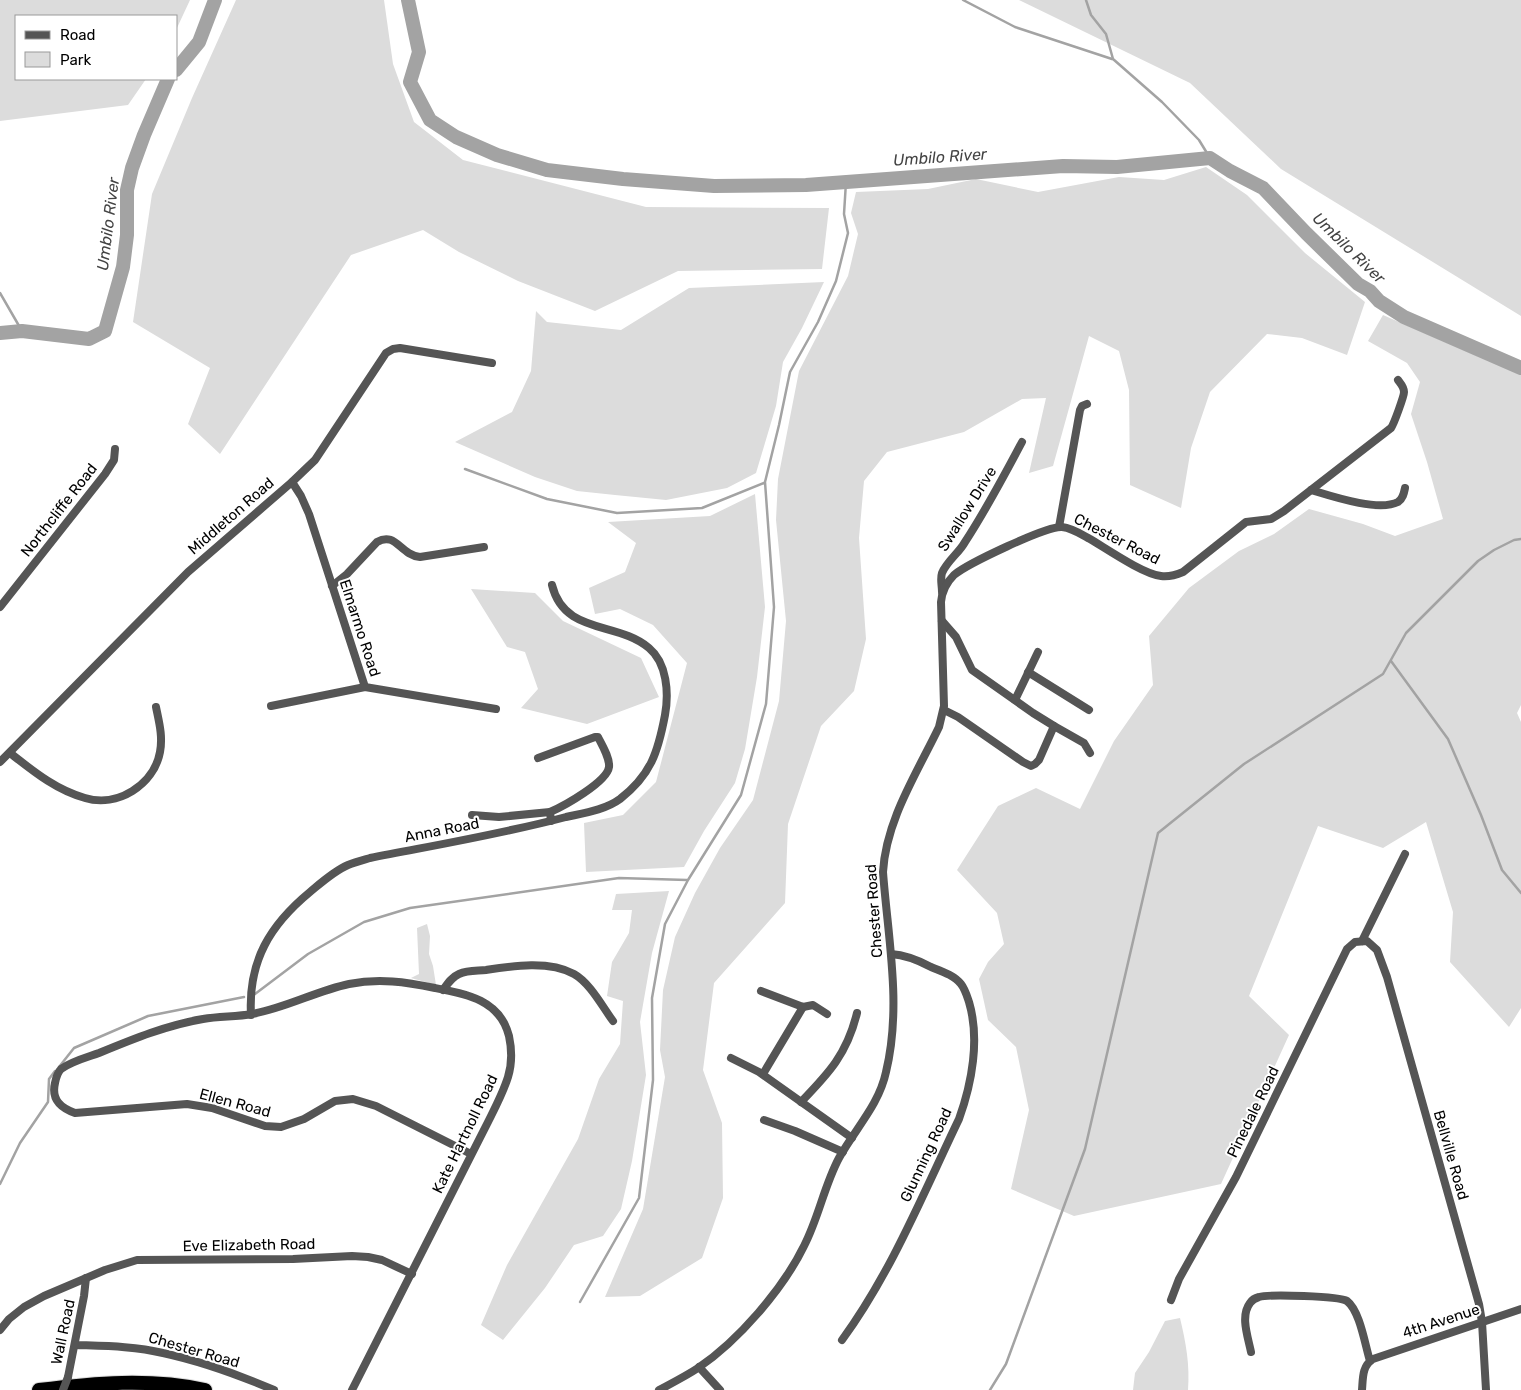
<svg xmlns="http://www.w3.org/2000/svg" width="1521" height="1390" font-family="Rubik,sans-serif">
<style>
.green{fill:#dcdcdc}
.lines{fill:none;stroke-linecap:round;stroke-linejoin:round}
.stream{stroke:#a3a3a3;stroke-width:2.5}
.river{stroke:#a3a3a3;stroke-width:14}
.motorway-casing{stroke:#dbdbdb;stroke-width:16}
.minor{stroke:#555;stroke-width:8}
.motorway{stroke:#000;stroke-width:14}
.minor-bridge{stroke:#555;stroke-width:8}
.labels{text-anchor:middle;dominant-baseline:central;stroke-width:4;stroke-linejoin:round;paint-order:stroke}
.street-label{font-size:15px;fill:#000;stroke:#fff}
.water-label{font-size:16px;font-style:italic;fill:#444;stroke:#fff}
</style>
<rect width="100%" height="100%" fill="#fff"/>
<g class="green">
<path d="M0,0H190L176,30V16H16V79H146L128,105L0,121Z"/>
<path d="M236,0H384L393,64L414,122L463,160L646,207L829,208L822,269L678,271L595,311L518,281L459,252L423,230L351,255L220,454L188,424L210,368L133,322L152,194L192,98Z"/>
<path d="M1019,0H1521V316L1281,169L1190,83Z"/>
<path d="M1206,167L1247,195L1305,253L1365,302L1347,355L1302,338L1267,334L1210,392L1191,448L1181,508L1130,485L1129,390L1119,351L1089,336L1053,466L1029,473L1046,398L1022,399L964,432L887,452L864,481L859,538L866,639L854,691L821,726L788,824L785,903L714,983L703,1070L722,1123L723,1198L702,1258L640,1296L605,1297L643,1209L665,1077L660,1050L663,990L675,937L695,893L720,848L753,800L779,701L786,621L776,520L778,479L799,371L848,276L858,234L851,213L856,192L928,189L976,179L1038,192L1119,177L1164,180Z"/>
<path d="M824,282L802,328L783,362L776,406L756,473L727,488L666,500L615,495L577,491L535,477L455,442L512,412L531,371L536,311L547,322L621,330L689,288Z"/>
<path d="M1383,315L1521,375V705L1517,713L1521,722V1008L1509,1027L1450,962L1453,912L1426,822L1383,848L1318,826L1249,996L1289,1035L1221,1184L1074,1216L1011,1189L1029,1110L1016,1047L988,1020L979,979L988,962L1004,944L997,913L957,870L998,806L1036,788L1080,809L1114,741L1153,685L1149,636L1189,588L1239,551L1274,534L1309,509L1363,524L1395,536L1443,519L1427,462L1411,414L1420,382L1407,363L1368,341Z"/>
<path d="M755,494L765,607L757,677L745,749L735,783L704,831L684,867L586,872L584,823L623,815L656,782L687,663L653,625L620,609L595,614L589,588L625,572L636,543L608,522L710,516Z"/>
<path d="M471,589L535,593L563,621L641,658L659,697L587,724L521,708L538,689L525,652L507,647Z"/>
<path d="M669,891L652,953L640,1022L646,1075L632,1161L621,1209L603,1236L574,1245L545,1288L503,1340L481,1325L507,1265L578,1139L599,1079L620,1044L623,1001L607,996L612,962L629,933L632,910H612L616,894Z"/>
<path d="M427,924L430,936L429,954L433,966L436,985L411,978L419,974L417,928Z"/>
<path d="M1180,1318C1186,1343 1190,1365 1188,1390H1133L1135,1373L1149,1352L1165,1321Z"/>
</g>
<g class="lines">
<g class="stream">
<path d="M963,0L1015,27L1112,59"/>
<path d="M1086,0L1091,15L1106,34L1113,59L1162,102L1199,140L1210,158"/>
<path d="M0,293L22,331"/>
<path d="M465,469L547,499L617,513L702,508L764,483"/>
<path d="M1391,661L1448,739L1481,815L1502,870L1521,893"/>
<path d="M255,994L308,954L364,922L410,908L619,878L687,880"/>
<path d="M59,1067L74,1048L148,1016L244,997"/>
<path d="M0,1184L20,1143L48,1102L49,1079L55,1071"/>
<path d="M580,1302L639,1198L653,1080L652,998L665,924L688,880L741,795L766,704L774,607L765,482L779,425L790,372L818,322L836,281L848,233L844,214L846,182"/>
<path d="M990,1390L1006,1364L1085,1149L1158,833L1244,764L1383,674L1406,633L1478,561L1494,550L1514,540L1521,539"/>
</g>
<g class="river">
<path d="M408,0L419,52L410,82L430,120L456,137L497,155L547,170L623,179L714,186L806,185L1063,166L1117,167L1210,158L1230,171L1263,188L1306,233L1358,284L1370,291L1379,301L1404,317L1521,368"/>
<path d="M176,70L199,42L215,0"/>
<path d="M0,333L22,331L89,339L105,331L123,267L127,235V190L132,168L144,135L168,79"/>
</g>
<defs>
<path id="motorway" d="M39,1390C94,1383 150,1378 205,1390"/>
</defs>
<use href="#motorway" class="motorway-casing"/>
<g class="minor">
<path d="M292,482L301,496L309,514L365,687L496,709"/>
<path d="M1311,490C1331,496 1378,512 1398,502C1403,499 1404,493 1405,488"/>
<path d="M1059,527L1080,410L1082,406L1087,404"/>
<path d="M332,586L347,574L377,542C396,531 400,555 420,557L484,547"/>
<path d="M942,592C942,585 940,579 942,573C947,561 959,553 965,542C986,510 1004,476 1022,442"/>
<path d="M0,607L105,474L114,460L115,449"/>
<path d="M942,621L956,637L972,670L1033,713L1054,726L1039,760L1035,764L1031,766L1023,762L958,717L944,710"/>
<path d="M1028,672L1089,710"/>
<path d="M1015,700L1038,652"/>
<path d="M271,706L365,687"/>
<path d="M1054,726L1084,743L1090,753"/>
<path d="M10,753C33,771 56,790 85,798C117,808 154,785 160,752C163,736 159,722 156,707"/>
<path d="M538,758L595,737H598C602,745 610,758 609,767C607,782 564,806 550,812L551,821"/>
<path d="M0,762L188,572L292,482L315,460L386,353L393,349L400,348L492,363"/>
<path d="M472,815L499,817L550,812"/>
<path d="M1362,941L1405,854"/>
<path d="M443,990C448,983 452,977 459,974C468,970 477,971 486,970C512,966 549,960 574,974C590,983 602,1006 613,1021"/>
<path d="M761,991L803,1007L813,1005L827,1014"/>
<path d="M251,1015C248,961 270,925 310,892C322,882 334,871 348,865C355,862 363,860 370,858C436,845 502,834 566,817C584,813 605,810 620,799C651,775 658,752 665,715C669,693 667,663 649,648C618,621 564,635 552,585"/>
<path d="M731,1058L759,1072L852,1138"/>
<path d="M763,1074L803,1007"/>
<path d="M801,1102C829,1073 847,1054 857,1013"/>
<path d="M764,1120L795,1131L843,1152"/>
<path d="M1171,1300L1179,1279L1236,1177L1347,949L1355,942L1367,941L1377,950L1387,977L1479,1304L1482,1322L1486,1390"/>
<path d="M0,1330L9,1319L24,1307L44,1296L105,1270L137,1260L293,1259L352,1256L368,1257L382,1260L412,1274"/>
<path d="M842,1340C891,1273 923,1194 959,1119C972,1083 980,1039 969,1002C967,996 965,989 961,984C954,975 941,971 931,967C918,960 906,955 891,954"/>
<path d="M75,1345C104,1346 134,1346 163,1353C200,1361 239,1375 274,1390"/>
<path d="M1251,1352C1248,1337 1240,1316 1250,1303C1252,1300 1255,1298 1259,1297C1269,1294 1339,1296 1347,1301C1360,1311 1365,1345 1370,1361"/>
<path d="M699,1367L720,1390"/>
<path d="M68,1377L84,1296L86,1278"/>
<path d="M352,1390L488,1122C495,1108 503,1093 508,1077C512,1064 512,1050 509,1036C500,1000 467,994 435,988C406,982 379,978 349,984C316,991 286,1008 252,1014C236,1017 220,1016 203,1019C167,1025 133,1039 99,1053C88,1057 72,1061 61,1069C58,1072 56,1078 55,1083C51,1100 61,1108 75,1113L187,1104L212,1108L265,1126L281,1127L304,1119L335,1101L353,1099L376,1106L471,1154"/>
<path d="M659,1390C672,1383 686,1376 698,1368C738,1341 783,1289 804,1246C819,1217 824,1186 839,1158C855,1129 879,1105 886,1072C902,1006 888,939 883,872C886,820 917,773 939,727L944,706L941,602C942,591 946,583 954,575C967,564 1046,526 1062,527C1072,528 1081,534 1090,539C1107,549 1143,574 1161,576C1169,577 1176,575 1183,572L1246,522L1271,519L1284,511L1391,428C1394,424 1404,396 1404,392C1404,387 1401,384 1398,380"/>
<path d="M1362,1390C1363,1378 1362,1366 1373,1359L1521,1309"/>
</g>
<use href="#motorway" class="motorway"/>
<path class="minor-bridge" d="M63,1390L68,1377"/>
</g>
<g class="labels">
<g class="street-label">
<text transform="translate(967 509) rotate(-58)">Swallow Drive</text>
<text transform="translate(59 510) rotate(-52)">Northcliffe Road</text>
<text transform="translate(231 516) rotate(-41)">Middleton Road</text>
<text transform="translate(1117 539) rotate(27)">Chester Road</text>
<text transform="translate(360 628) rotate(72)">Elmarmo Road</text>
<text transform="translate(442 830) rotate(-11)">Anna Road</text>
<text transform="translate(874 911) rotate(-94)">Chester Road</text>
<text transform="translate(235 1103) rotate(15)">Ellen Road</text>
<text transform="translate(1253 1112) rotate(-64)">Pinedale Road</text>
<text transform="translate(465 1134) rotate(-64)">Kate Hartnoll Road</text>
<text transform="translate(926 1155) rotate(-65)">Glunning Road</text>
<text transform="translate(1451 1155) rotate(74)">Bellville Road</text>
<text transform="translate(249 1245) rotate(-1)">Eve Elizabeth Road</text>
<text transform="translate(1441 1321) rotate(-18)">4th Avenue</text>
<text transform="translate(63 1332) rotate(-78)">Wall Road</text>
<text transform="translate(194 1350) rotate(16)">Chester Road</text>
</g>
<g class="water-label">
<text transform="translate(940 157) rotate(-4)">Umbilo River</text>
<text transform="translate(108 224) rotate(-83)">Umbilo River</text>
<text transform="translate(1349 248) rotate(44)">Umbilo River</text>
</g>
</g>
<rect x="15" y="15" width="162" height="65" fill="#ffffff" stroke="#999999"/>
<rect x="25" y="31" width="25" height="8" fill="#555555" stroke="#999999"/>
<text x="60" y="40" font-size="15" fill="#000000">Road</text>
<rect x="25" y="52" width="25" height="15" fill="#dcdcdc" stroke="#999999"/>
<text x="60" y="65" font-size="15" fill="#000000">Park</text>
</svg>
